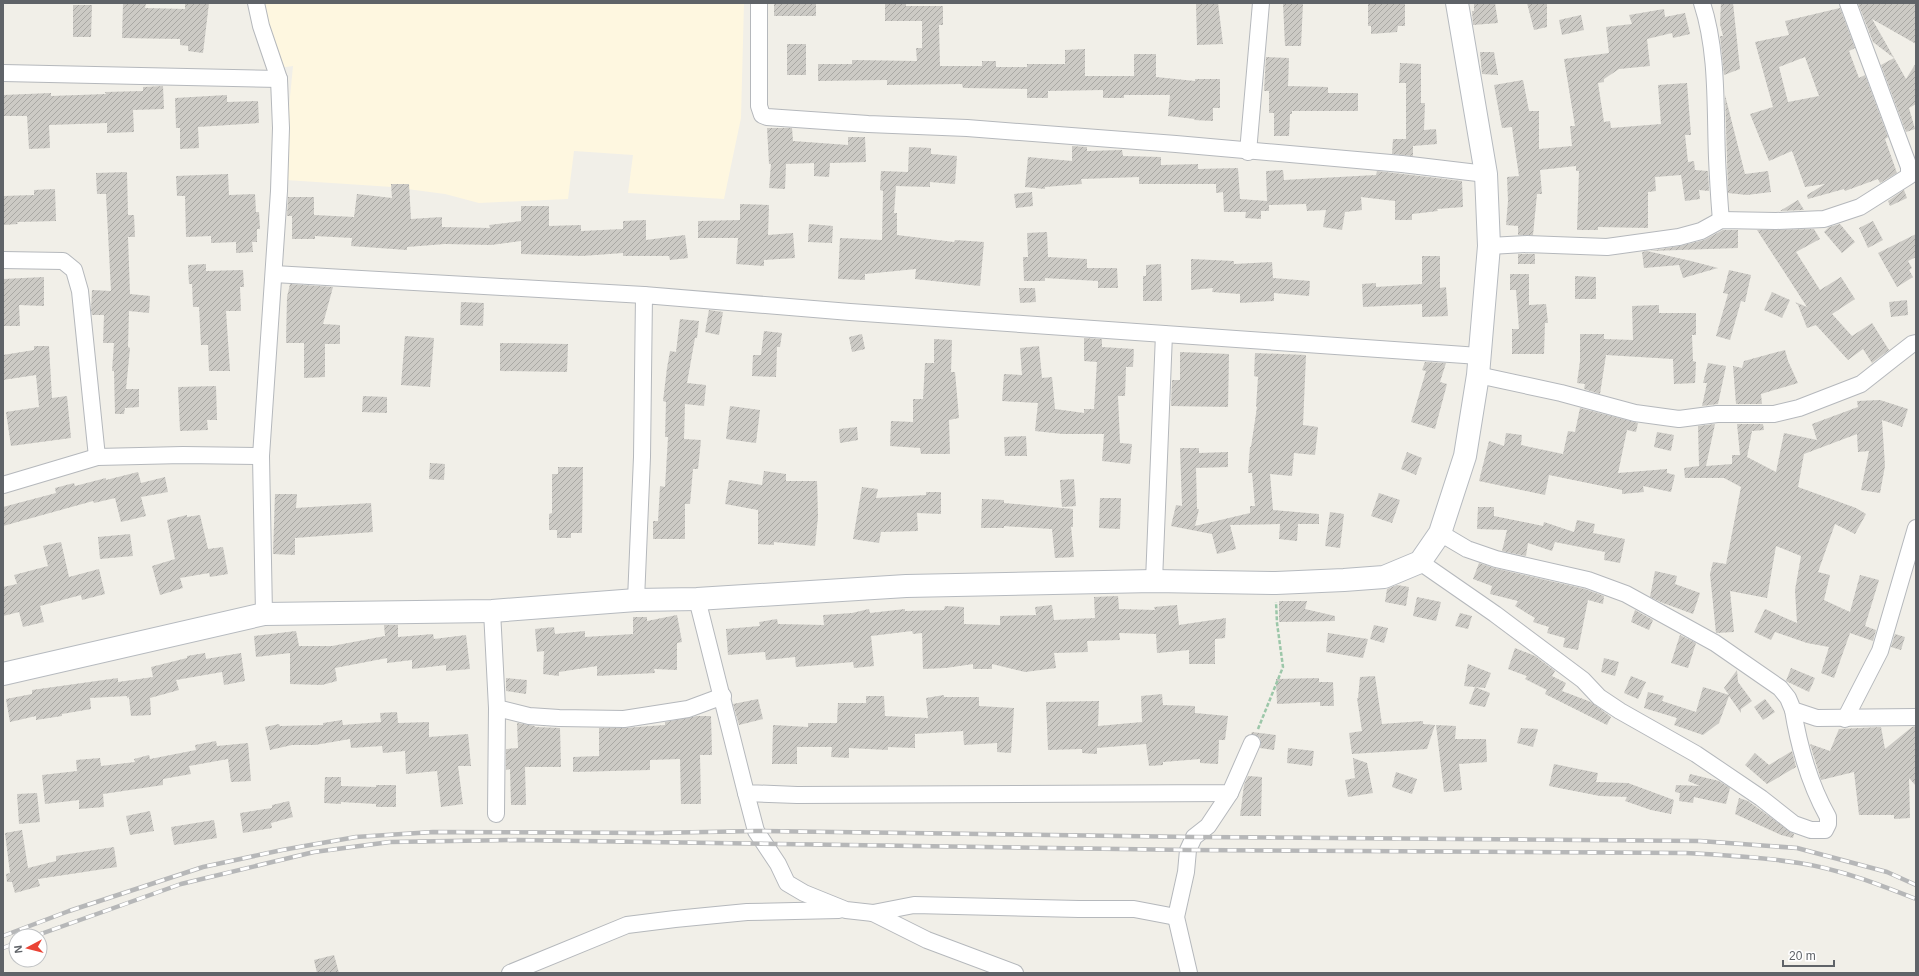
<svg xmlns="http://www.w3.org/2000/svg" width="1919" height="976" font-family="Helvetica,sans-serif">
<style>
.commercial{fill:#fef7e0}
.building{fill:url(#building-hatch);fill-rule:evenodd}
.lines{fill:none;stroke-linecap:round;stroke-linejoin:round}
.street-casing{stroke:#b5b8bc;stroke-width:18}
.secondary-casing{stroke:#b6babf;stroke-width:24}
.path{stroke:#9cc7a9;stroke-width:2.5;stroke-dasharray:4 2;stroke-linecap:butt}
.street{stroke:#fff;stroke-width:16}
.secondary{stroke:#fff;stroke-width:22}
.rail-casing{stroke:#b6b7b8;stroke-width:4.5}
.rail{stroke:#fff;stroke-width:3;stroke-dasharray:9;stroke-linecap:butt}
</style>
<defs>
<pattern id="building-hatch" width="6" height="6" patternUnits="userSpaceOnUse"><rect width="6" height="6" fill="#cccac5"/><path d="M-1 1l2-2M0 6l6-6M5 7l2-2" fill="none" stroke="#a9a8a4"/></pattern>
</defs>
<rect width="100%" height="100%" fill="#f1efe8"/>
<path class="commercial" d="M263,3H744L741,118L724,199L628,193L633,155L574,151L568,199L479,203L445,194L392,187L286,180L284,159L293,66L279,68Z"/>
<g class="building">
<path d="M123,3H146L145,8L185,9V3H209L203,53L188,51V46L180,45V39L122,38Z"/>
<rect x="774" y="3" width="42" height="13"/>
<path d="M906,3V6H943V25H939L940,66H982V61H996V67H1027V64H1065V50L1085,49V76H1134V54H1156V77L1195,81V79H1220V108H1213V121L1194,120L1195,119L1168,116L1170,95H1124V98H1103V90L1048,91V98H1027V89L963,88L962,84L887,85V80L818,81V64H852V60L917,61L916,48H922V21H885V4Z"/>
<path d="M1196,3H1218L1223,44L1197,45Z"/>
<path d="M1283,3H1303L1301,46H1285Z"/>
<path d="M1368,3H1405V26H1398L1397,32L1371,34V26H1368Z"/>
<path d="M1474,3H1495L1498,23L1473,25L1472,11H1474Z"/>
<path d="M1527,3H1547V27L1534,30Z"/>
<path d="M1721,3H1733L1740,69L1724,75L1720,36H1723L1720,24Z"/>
<path d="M1858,3H1916V44L1872,19L1906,79L1916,63V104L1909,108L1915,129L1906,132L1881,65L1894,58L1873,42Z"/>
<path d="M73,5H92L91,37H73Z"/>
<path d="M1840,8L1855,48L1849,51L1859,78L1865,75L1888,137L1885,139L1897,173L1880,183L1878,179L1845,191L1844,189L1808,199L1807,195L1825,184L1805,187L1792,151L1769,161L1750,114L1773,107L1755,42L1789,35L1785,21ZM1805,57L1819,96L1788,102L1779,67Z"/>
<path d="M1664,9L1665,17L1685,13L1690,34L1673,38L1672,33L1647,39L1650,66L1619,69L1604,79V82L1598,83L1604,122L1610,121L1611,128L1661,124L1658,85L1687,83L1691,135H1685L1688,162L1694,161L1695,170L1708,171L1709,191L1699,190L1700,199L1685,201L1681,175L1655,177L1656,191L1648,192V228L1598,227V230H1577L1579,171H1576V166L1540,170L1542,194H1537L1533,235H1518V226L1506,225L1508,201L1507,177L1519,176L1513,135L1512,127L1502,128L1494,85L1523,80L1529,111H1539V149L1572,146L1570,126H1575L1564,59L1609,53L1606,27L1632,24L1629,15Z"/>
<path d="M1581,15L1584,30L1562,35L1559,20Z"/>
<rect x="787" y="44" width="19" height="31"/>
<path d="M1480,52H1494L1498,75L1482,74Z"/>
<path d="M1266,57L1289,58L1288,86L1328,87V93H1358V111H1292V114H1290L1289,136H1274V113H1269V91H1264Z"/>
<path d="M1400,63L1421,64V103H1425L1424,130L1436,129L1437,144L1413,146V156L1392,154L1393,139H1406V83H1399Z"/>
<path d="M163,86L164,109L133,110L134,132L107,133V123L49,125L50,148L29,149L27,116H3V95L51,93V96L106,94L105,92L143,91V87Z"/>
<path d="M227,95V102L258,101L259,123L198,127L199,148L180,149V128H176L175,98Z"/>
<path d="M1725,95L1745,174L1768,171L1771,192L1747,195L1728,193Z"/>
<path d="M767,128H792L793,141L848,145V137H865L866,162L830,163L829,177L814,176V163L786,164L785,189L769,188L771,164H769Z"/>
<path d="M1072,146L1087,147V151L1122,150L1123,156L1161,157V165L1198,164V169L1238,168L1240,199L1267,201L1266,171L1283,170L1284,180L1376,175L1377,171L1462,181L1463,207L1437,209L1438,211L1412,214V220H1395V201L1361,197L1362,210L1345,212L1342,230L1323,227L1326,210L1307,211L1306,204L1269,205V211H1261V219L1245,218L1246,212H1224L1223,192L1216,193V184H1139V177L1081,179L1082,184L1045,187V189L1025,187L1028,157L1072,161Z"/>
<path d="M909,147L931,148V154L957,156L955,184L930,182V187L896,186L894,213H897V235L954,242L955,240L984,242L980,286L915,279L916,269L865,274V280L838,279L840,238L882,240L883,191L880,190L881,171L908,172Z"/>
<path d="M127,172L128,215H134L135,237H128L130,294L150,296L149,313L129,311L128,347L130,348L126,389H139V407L125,408L124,414H115L114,371H112L114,343H103L104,315H92L91,310L92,290L111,291L106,194H97L96,173Z"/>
<path d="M228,174L229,195L255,194L256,212H259L260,229H257V242H252L253,252L236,253V242L211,243V236L186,237L185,196H177L176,176Z"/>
<path d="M391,184H409L411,219L442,217V227L490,228L489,225L521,221V206H549V226L581,225V231L623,229V221L646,220V240L685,235L688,258L670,260L669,256H623V253L582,256L521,254V241L491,245L445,244L407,247V250L351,246L352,238L315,236V239H292V216H287L288,197H314V215L354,217L357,194L392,198Z"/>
<path d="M55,189L56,221L17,222L18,224L3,225V196L34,195V190Z"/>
<path d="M1904,190L1907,198L1890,206L1888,201Z"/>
<path d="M1032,192L1033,206L1016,208L1014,194Z"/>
<path d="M1798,200L1804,210L1780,211Z"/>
<path d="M740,204L769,205L768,235L793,233L795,258L764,260V266L736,264L738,238H698V221L740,220Z"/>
<path d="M1873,221L1883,240L1868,248L1859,228Z"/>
<path d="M809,224L833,226L832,243L808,242Z"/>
<path d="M1840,224L1855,242L1842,253L1824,232L1829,227Z"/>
<path d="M1814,229L1820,239L1796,252L1820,290L1841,277L1855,299L1832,314L1852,336L1872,323L1889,350L1872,363L1863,349L1848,360L1816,325L1807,328L1798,305L1795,302L1807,307L1757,230Z"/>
<path d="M1723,230H1738V248L1650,251L1680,246L1704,240Z"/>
<path d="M1047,232L1048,257L1087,259V268H1117L1118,288H1098V281L1045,278V281H1024L1023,257H1028L1027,233Z"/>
<path d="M1916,234V257L1908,261L1912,268L1909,270L1913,277L1897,287L1878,253Z"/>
<path d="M1647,251L1691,261L1718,268L1683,278L1679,265L1644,268L1642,252Z"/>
<rect x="1518" y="254" width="17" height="10"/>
<path d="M1422,256H1440V288L1446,287L1448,316L1422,317V304L1363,307L1362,284L1376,283V287L1422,284Z"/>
<path d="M1191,259L1234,261V264L1272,262L1273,278L1310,281L1309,296L1274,293V301L1240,303V294L1212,292L1213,288L1191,290Z"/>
<path d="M206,264V271L243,270L244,287H240L241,311H226L230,371H209L208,345H201L199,307H193L192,284H189L188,265Z"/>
<path d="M1161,264L1162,301H1143V276H1146V265Z"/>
<path d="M1729,270L1751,275L1745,302L1741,301L1730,340L1716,336L1728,294L1723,293Z"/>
<path d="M1510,274H1529V305L1546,304L1548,323H1545L1544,354H1512V329H1519L1516,290H1510Z"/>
<path d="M1575,276L1596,277V299H1575Z"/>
<path d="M44,277V306L19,305L20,326H3V279Z"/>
<path d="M290,284L333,287L323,324L340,325V344H325V377L304,378V343H286L287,297Z"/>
<path d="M1019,288H1035L1036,302L1020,303Z"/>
<path d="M1772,292L1790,300L1782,318L1764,310Z"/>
<path d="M1907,300L1908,315L1891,317L1889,302Z"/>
<path d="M461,302L484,303L483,326L460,325Z"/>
<path d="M1659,305V313H1696V335H1692L1693,361L1696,362L1695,383L1674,384L1673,359L1606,355L1600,394L1584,389L1585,384L1577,383L1580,361V334H1604V339L1633,340L1632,306Z"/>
<path d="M709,310L723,312L719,335L705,332Z"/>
<path d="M680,319L699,321L697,338H695L687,383L706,385L704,406L685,404L684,439L701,440L698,469H693L690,504H685V539H653V521H658L660,486L665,487L668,437H665L666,402L663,401L667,368L670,351L676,352Z"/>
<path d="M764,331L782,333L780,347H777L776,377L752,376L753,355H761Z"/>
<path d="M862,334L865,349L852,352L849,337Z"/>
<path d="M405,336L434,338L430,387L401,385Z"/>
<path d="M1084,338L1102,339V347L1134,349L1133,367H1126L1125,396H1118L1120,443L1132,444L1130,464L1102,461L1104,434H1063L1035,431L1038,403L1002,401L1004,374L1022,375L1020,348L1039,346L1042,378L1052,377L1055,409L1084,413V409H1094L1097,362L1084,361Z"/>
<path d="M934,339L952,340L951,372H955L959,418L949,420L950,454H921L920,448L890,446L891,421L913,422V399H923L925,363H934Z"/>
<path d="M500,343L568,344L567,372L500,371Z"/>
<path d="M34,346H49L52,398L67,396L71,438L11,446L6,412L39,407L36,375L3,380V355L34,350Z"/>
<path d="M1785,350L1788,361L1798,383L1761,394L1762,404H1736L1733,366L1742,368L1744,361Z"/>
<path d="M1180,352L1229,354L1228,407L1171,406L1172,380H1180Z"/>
<path d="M1255,353L1306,355L1303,425L1318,427L1315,455L1294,453L1292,476L1270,474L1273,510L1319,514V524H1298L1297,541L1279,539L1280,524L1230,525L1236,549L1217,554L1212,534L1171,526L1176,505L1182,506L1180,448H1199V453L1228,452V467L1196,468L1197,509H1199L1195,526L1250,513V506H1255L1252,473H1248L1250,447H1251L1257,407H1256L1258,377L1254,376Z"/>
<path d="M1425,362L1446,363L1440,382L1447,384L1435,429L1411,422L1426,371L1422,370Z"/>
<path d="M1708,363L1726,366L1718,404L1702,406L1707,383H1703Z"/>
<path d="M216,386L217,420H207L208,430L180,431L178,387Z"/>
<path d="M363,396L387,397V413L362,412Z"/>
<path d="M1880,400L1908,409L1902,427L1882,420L1885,466L1880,493L1861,490L1869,451L1858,452L1857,434L1804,454L1798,487L1856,508L1866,514L1855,534L1835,524L1818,572L1830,575L1824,600L1850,612L1860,575L1879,580L1865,626L1876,630L1873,641L1850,633L1834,678L1821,673L1829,647L1807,643L1775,632L1771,640L1754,632L1765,609L1797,623L1795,590L1801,556L1776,546L1767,598L1730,591L1734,632L1716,633L1710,574L1713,562L1726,564L1741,487L1724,478H1685L1684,468L1699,466L1698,426L1715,424L1706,466L1732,464V455H1740L1737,424H1763L1764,430L1752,431L1747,457L1776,472L1784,433L1817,440L1812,424L1858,407L1857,401Z"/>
<path d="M730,406L760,410L756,443L726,439Z"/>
<path d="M1580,408L1638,423L1636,432L1627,430L1618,473L1667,469V473L1675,475L1671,492L1643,486L1644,492L1622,494V490L1549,475L1545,495L1479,481L1489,441L1504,446L1506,433L1522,435L1521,445L1563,454L1568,431L1575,432Z"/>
<path d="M857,427L858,440L840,443L839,429Z"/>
<path d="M1657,432L1674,435L1671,451L1654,447Z"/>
<path d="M1026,436L1027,456H1005L1004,437Z"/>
<path d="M1407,452L1422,458L1416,475L1401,469Z"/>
<path d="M430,463L445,464L444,480L429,479Z"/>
<path d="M558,467H583L582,533H571V538H557V530H549V514L552,513V474H558Z"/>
<path d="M764,471L786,474V481H817L818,517L815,546L774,542V545L758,544V510L725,504L729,480L762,485Z"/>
<path d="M138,472L141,483L165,477L168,492L141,497L146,516L121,522L115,498L94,503L93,501L3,526V507L56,493L55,488L74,483L75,486L106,478V480Z"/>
<path d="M1074,479L1076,506L1062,507L1060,480Z"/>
<path d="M862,487L878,489L876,498L926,495V492H941V514L917,513L918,531L881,532L879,543L853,539Z"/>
<path d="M1379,493L1400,500L1392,523L1371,516Z"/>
<path d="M275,494H297L296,508L371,503L373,532L295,538V555L273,554Z"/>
<path d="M1100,498H1121L1120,529L1099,528Z"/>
<path d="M982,499L1004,500V503L1073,509V527H1071L1074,557L1055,558L1052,529L1004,526V528H981Z"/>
<path d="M1478,507H1494V516L1543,526L1544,522L1574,532L1577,520L1595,524L1593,533L1625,539L1620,563L1604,560L1605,552L1555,542L1552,551L1528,543L1526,556L1502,551L1507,530L1477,529Z"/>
<path d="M1330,512L1344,514L1340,548L1325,546Z"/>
<path d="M187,515V517L200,515L208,549L223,547L228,574L210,577L209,573L180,578L183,588L160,595L152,566L175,559L167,520Z"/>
<path d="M130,534L133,556L100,559L98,537Z"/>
<path d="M61,542L69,577L99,569L105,594L82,600L81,595L40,606L44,622L23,627L19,612L3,616V587L17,584L14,575L48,566L43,546Z"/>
<path d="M1479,563L1494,568L1585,589L1604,596L1603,604L1588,600L1578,650L1563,647L1565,638L1547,633L1549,627L1533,622L1535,618L1515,606L1518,601L1490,594L1492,586L1473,579Z"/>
<path d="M1655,571L1677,576L1675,584L1700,593L1693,614L1663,603L1650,597Z"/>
<path d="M1397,585L1409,587L1406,606L1385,602L1387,589Z"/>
<path d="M1118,596L1119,609L1155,610L1154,607L1177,605L1179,625L1226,618L1225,638L1215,639V664H1189V650L1157,653L1156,634L1119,633L1120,640L1087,641L1088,652L1054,653L1056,668L1025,672L992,664V669H973V664L946,668L923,669L922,633L913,634L912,631L871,636L874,666L854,668L853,662L796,667L795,657L766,660L765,652L728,655L726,629L760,626L759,622L777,619L778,624L824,625L823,615L852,613L869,609L870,613L905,609V611L944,610L945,606L964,607V624L1000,625V616L1036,615L1035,607L1052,605L1054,620L1095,618L1094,597Z"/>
<path d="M1417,597L1441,602L1436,621L1413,616Z"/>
<path d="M1279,601H1307L1305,609L1335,616V621L1279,622Z"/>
<path d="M1635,610L1653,620L1649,630L1631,622Z"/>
<path d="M1460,613L1472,616L1468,629L1455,626Z"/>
<path d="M677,615L682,642L677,643V670L654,669L655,673L597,676V666L559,672V676L543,674L544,651L537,652L535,629L554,627L555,634L585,631V637L633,634V617H647V621Z"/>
<path d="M384,625H398V637L433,634L434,639L466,635L470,669L446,671V665L412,669V660L387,663V658L335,668L337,681L322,685L290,684V653L256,657L254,636L296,631L299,646H332L385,636Z"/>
<path d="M1374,625L1388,628L1384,643L1370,639Z"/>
<path d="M1328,633L1368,639L1363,658L1326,652Z"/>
<path d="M1895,634L1905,637L1901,650L1891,647Z"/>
<path d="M1680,635L1696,643L1688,668L1671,663Z"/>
<path d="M1515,648L1535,656L1555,671L1552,676L1566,683L1562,691L1591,702L1611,717L1607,725L1545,694L1547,690L1525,679L1527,676L1508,669Z"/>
<path d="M205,653L206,659L241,653L245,681L224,685L222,672L176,680L179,690L150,698L151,715L131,716L129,697L127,698V696L90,698L91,709L62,714V716L36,720V716L10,722L6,699L32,694V690L118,678V682L153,677L151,667L187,658V656Z"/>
<path d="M1604,658L1619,662L1615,676L1601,672Z"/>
<path d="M1468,664L1491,673L1485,688L1464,686Z"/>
<path d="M1791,668L1815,678L1809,692L1786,681Z"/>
<path d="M1737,670L1738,682L1752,701L1741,709V713L1729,696L1719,723L1703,735L1674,725L1677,718L1644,708L1648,692L1664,696L1662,701L1696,712L1703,687L1729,695L1724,688Z"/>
<path d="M1375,676L1382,724L1423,721V724L1435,725L1427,749L1352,754L1349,733L1362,731L1357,698H1358L1360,677Z"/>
<path d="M1631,676L1646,682L1638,699L1624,693Z"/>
<path d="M506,678L527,680L526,694L506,691Z"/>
<path d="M1319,678V682H1333L1334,706H1320V702L1277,704L1276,679Z"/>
<path d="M1475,687L1490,693L1485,707L1469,704Z"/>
<path d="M1162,694L1163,705L1195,706V713L1228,716L1225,740H1219L1218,764L1200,763V759L1163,762V765L1149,766L1146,744L1097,748V754L1082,753V749L1048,750L1046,702L1099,701L1098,726L1142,722L1141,696Z"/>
<path d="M944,695V697H979V706L1014,708L1011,753L997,752V743L964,745L963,731L915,734V748L888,747V750L849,748V758L831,757L832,747H797V764H772L773,725L808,727V723H837L838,703H866V696H884L885,716L928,718L926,698Z"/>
<path d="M758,699L763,719L739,725L733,704Z"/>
<path d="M1765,699L1775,712L1763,720L1754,707Z"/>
<path d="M397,712L398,723L429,722V737L468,734L471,766H458L463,804L441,807L437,771L406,774L405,751L383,753L382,746L351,748L350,739L315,745H292L270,750L265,727L279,724L280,726L323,725V723L342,720L343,725L381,722L380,713Z"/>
<path d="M697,716H711L712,755H700L701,804H681L680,759L650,760V770L573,772V757L599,756V728H624L665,725V722Z"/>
<path d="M517,723L535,726V727L560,728L561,767H525L526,805H511L510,769L506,770V749L518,748Z"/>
<path d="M1436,725L1456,726L1455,739H1486L1487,762L1459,764L1462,790L1444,792Z"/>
<path d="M1916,726V786L1909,778L1910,818L1894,819V815H1859L1854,772L1821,780L1810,744L1830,751L1839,729L1881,727L1885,749L1912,727Z"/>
<path d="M1521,728L1538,729L1533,747L1517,743Z"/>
<path d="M1252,732L1276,735L1274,750L1260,748L1261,742L1260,738L1251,734Z"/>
<path d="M216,741L217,746L248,743L251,781L231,782L228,759L189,766L191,774L163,779V785L103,794L104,807L79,809V800L45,804L42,775L77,771L76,760L100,758L101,766L135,762L134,759L149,755L150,759L196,750L195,745Z"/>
<path d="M1288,748L1314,751L1312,766L1287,763Z"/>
<path d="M1792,751L1796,767L1767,784L1745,765L1755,753L1769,765Z"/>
<path d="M1353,758L1367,763L1373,793L1348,797L1345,780L1355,778Z"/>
<path d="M1554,764L1598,773L1596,782L1628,783L1674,800L1671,814L1651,810L1625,801L1627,797L1600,796L1549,786Z"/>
<path d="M1396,772L1417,779L1412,794L1392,787Z"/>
<path d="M1690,774L1719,781L1730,788L1726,804L1694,797L1693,803L1679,801L1680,793L1675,792L1676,785L1700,786L1688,781Z"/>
<path d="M1248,776L1262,777L1261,816H1240L1244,785Z"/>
<path d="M325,777H341V786L376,787V785H396V807H376V804L341,802V804L324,803Z"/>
<path d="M37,793L40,822L19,824L17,794Z"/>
<path d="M1739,798L1748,801L1794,834L1793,838L1781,835L1735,814Z"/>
<path d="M289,801L293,817L271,823L272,828L243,833L240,813L272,808V805Z"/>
<path d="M150,811L154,831L130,835L126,816Z"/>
<path d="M214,820L217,838L174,845L171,827Z"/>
<path d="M22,830L28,868L56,861V856L114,847L117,867L38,879L40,886L15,893L12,882H7L6,874L10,873L5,833Z"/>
<path d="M334,955L339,973H317L314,960Z"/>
</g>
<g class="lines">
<defs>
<g id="street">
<path d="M256,3L261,26L279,79L281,128L279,191L261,456L264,614"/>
<path d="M759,3V106L762,115L767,117L868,124L967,128L1176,144L1402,164L1486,174"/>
<path d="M1702,3C1718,52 1715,107 1717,158C1718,179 1719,199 1721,220"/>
<path d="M3,73L279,79"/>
<path d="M1248,152L1261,3"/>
<path d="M1489,246L1527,244L1607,247L1679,237L1701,231L1721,220L1776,221L1824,219L1860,207L1909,176V167L1848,3"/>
<path d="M3,260L63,261L74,270L80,291L97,457L183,455L261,456"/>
<path d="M274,274L644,295"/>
<path d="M1478,375L1561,393L1635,413L1679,419L1717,414H1774L1799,408L1861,384L1894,358L1912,344L1916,343"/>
<path d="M3,485L97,457"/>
<path d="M1440,533L1467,549L1496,559L1588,580L1626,594L1715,643L1780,688L1788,698L1793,710L1817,718L1916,717"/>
<path d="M1420,562L1495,614L1583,680L1599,697L1620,711L1696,754L1761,798L1794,824L1811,830H1825L1828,824V817C1809,783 1799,747 1793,710"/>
<path d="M1154,581L1164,334"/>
<path d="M697,599L746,793L797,795L1230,793L1252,743"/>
<path d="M636,600L642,457L644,295L850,312L1479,356"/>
<path d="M492,611L497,708L529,716L559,718L624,719L688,709L723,696"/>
<path d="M1845,719L1880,651L1916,528"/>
<path d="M746,793L756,831L778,864L787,883L804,893L846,910L873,913L914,905L1079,909H1134L1176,917"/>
<path d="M496,814L497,708"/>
<path d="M873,913L927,940L1015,973"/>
<path d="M510,973L627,925L675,919L747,912L839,910"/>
<path d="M1189,973L1176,917L1186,872L1188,850L1194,837L1208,826L1230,793"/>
</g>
<path id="secondary" d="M3,674L264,614L492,611L636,600L697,599L906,586L1154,581L1276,583L1344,580L1384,577L1420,562L1440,533L1465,456L1478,375L1489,246L1486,174L1457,3"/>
</defs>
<use href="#street" class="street-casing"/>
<use href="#secondary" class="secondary-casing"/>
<path class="path" d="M1258,729L1283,667L1277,623L1276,602"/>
<use href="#street" class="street"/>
<use href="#secondary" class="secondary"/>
<defs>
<g id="rail">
<path d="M3,936L69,911L203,867L282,850L356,837L433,832L654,833L756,831L1194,837L1700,841L1797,848L1887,872L1916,885"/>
<path d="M35,936L181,884L314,852L390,842L516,840L1188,850L1686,853C1724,855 1762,857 1799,863C1839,869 1878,884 1916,899"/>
<path d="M3,948L16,943"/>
</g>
</defs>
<use href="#rail" class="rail-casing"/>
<use href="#rail" class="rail"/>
</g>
<rect width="1919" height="976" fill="none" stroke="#5f6368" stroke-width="8"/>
<g transform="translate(28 948) rotate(263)"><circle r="19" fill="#ffffff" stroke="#bfc1c3"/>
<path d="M0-3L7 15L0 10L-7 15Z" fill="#ea4335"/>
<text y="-6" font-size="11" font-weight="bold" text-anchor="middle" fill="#5f6368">N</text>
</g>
<path d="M1783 960v6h51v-6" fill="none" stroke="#5f6368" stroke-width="2"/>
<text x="1789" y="960" font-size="12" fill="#5f6368" stroke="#ffffff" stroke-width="3" paint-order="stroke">20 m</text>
</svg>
